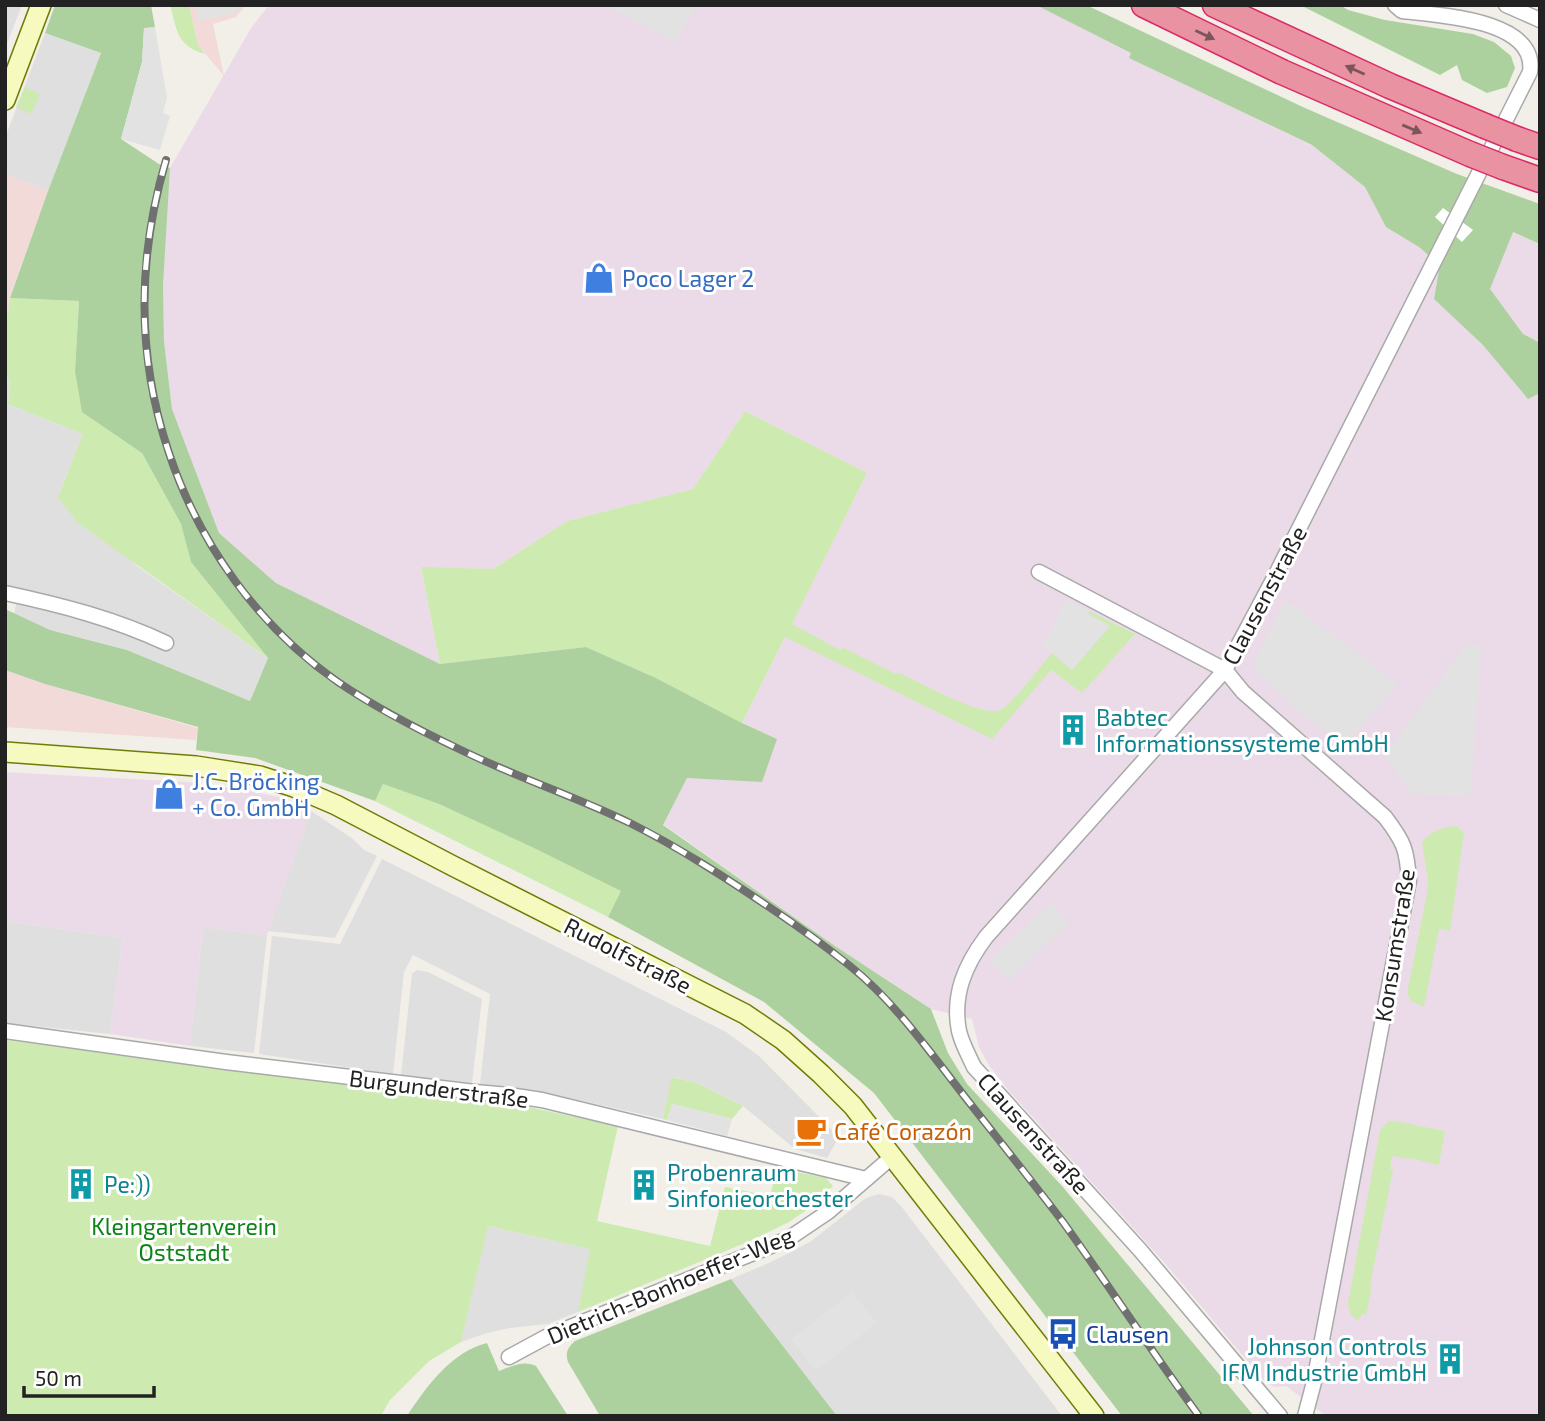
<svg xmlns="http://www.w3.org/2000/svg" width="1545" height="1421" font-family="'Exo 2',sans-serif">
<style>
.residential{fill:#e0dfdf}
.commercial{fill:#f2dad9}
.industrial{fill:#ebdbe8}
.grass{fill:#cdebb0}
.forest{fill:#add19e}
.parking{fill:#e2e2e2}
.pier{fill:#fff}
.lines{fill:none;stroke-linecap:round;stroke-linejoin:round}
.street-casing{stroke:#a9a9a9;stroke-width:17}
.secondary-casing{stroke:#707d05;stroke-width:22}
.highway-casing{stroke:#dc2a67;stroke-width:27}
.street{stroke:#fff;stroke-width:14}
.secondary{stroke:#f7fabf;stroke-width:19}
.highway{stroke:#e892a2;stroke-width:24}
.rail-casing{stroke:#707070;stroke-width:8}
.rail{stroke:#fff;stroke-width:5;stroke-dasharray:16;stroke-linecap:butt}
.highway-bridge-casing{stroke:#dc2a67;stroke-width:27;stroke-linecap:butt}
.highway-bridge{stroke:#e892a2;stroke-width:24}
.oneway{fill:#7b545c}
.labels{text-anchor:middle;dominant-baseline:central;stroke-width:6;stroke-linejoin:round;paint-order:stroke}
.shop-label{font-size:23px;fill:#366cbe;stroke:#fff;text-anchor:start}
.street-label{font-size:23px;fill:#222;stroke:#fff}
.culture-label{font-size:23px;fill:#0d838f;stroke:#fff;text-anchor:start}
.food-label{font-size:23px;fill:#c56008;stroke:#fff;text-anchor:start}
.park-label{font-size:23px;fill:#0c8416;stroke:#fff}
.transit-label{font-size:23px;fill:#164399;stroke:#fff;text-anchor:start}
</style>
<rect width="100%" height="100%" fill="#f2efe9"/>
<g class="residential">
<path d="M5,5H22L5,49Z"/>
<path d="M45,33L101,53L48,191L5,174V138Z"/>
<path d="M5,369L10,384L8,404L83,434L58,497L137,566L268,658L250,701L127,650L50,630L14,614L19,591L5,588Z"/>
<path d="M311,811L353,839L364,850L377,856L335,938L268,931Z"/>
<path d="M382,859L726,1032L759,1056L839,1137L827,1158L795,1149L743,1106L697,1083L673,1077L663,1119L533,1090L480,1084L490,994L413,955L404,972L393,1074L259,1054L272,936L340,944Z"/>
<path d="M5,921L123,938L110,1034L5,1023Z"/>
<path d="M203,927L267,935L254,1053L190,1046Z"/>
<path d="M417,970L428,972L482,999L472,1083L401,1075L412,974Z"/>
<path d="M879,1194L892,1197L901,1206L1062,1416H837L731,1279L771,1262L810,1242L866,1198Z"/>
<path d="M487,1226L591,1249L578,1312L548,1324L510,1328L487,1333L461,1342Z"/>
</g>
<g class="commercial">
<path d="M189,5H246L236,17L213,24L224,76L198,45Z"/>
<path d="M5,174L48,191L10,297L6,330Z"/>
<path d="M5,670L45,684L198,728L196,740L5,727Z"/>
</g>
<g class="industrial">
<path d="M269,5H1036L1132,53L1130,58L1311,145L1540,244V1416H1326L1286,1386L1275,1387L1265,1382L1163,1261L1009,1091L988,1064L979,1047L972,1019L931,1009L835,946L663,824L687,778L776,739L742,723L867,473L745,411L693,489L567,521L493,569L421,568L440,664L276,583L219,533L172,409L164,341L163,285L165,205L170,168L251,28Z"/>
<path d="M5,772L187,782L247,790L278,797L311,811L267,935L203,927L190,1046L110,1034L123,938L5,921Z"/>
</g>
<g class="grass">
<path d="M170,5H189L198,45L205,54C177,46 177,31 170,5Z"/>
<path d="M25,87L40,94L31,114L16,107Z"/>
<path d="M10,298L79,301L75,371L142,453L181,524L191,562L268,658L78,523L58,497L83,434L8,404L10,384L5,369V332Z"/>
<path d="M745,411L867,473L792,624L840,650L842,647L896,674L899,673C917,681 983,718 1000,710C1013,704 1041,665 1052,653L1072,670L1110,626L1088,614L1089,611L1135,634L1082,693L1051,670L992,739L785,637L742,723L656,678L586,647L440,664L421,567L493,569L567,521L693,489Z"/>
<path d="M383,784L439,804L532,845L622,891L608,917L375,801Z"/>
<path d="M1456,826L1464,833L1450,931L1439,929L1424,1007L1411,1001L1407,993L1427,894L1428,880L1422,843C1430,831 1442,827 1456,826Z"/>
<path d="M5,1040L514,1104L618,1126L597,1221L710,1246L725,1187L770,1196L777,1168L826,1178L833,1186L814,1205L789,1222L750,1241L578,1312L590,1249L488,1226L461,1342L429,1361L390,1400L381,1416H5Z"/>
<path d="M672,1077L697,1083L743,1106L732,1119L672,1104L667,1120L663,1119Z"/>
<path d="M1388,1121H1395L1445,1131L1439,1165L1410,1158L1409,1159L1392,1156L1390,1169L1393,1170L1370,1285L1372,1286L1366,1315L1362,1314L1358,1321C1351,1316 1349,1312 1348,1303L1380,1130Z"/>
</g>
<g class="forest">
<path d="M55,5H151L155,27L144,29L142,62L121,139L159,164L170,168L163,285L164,341L172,409L219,533L276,583L440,664L586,647L656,678L742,723L777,739L762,782L687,778L663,825L835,946L931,1009L948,1053L967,1084L1062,1186L1254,1416H1122L874,1093L764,1002L608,917L621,891L532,847L439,804L383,784L375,801L255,758L196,750L198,727L45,684L5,670V609L50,630L127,650L250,701L268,658L191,562L181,524L142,453L82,412L75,371L79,301L10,298L48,191L101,53L45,33Z"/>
<path d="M1036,5H1086L1305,108L1457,174L1540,204V244L1513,232L1490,289L1523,334L1540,343V393L1528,399L1483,345L1434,299L1440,265L1419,247L1386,227L1365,187L1312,145L1129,58L1131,53Z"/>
<path d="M1300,5H1340L1348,10L1385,20L1473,34L1494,42L1511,56L1515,68L1507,87L1487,93L1462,80L1457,65L1440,75Z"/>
<path d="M731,1279L837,1416H600L568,1362C565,1352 568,1347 575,1341Z"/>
<path d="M487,1343L499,1371C512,1366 523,1360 536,1366L568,1416H407C427,1386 451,1352 487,1343Z"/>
</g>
<g class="parking">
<path d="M196,5H242L236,13L198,21Z"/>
<path d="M606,5H696L676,43Z"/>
<path d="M155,27L167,98L163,113L170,116L160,150L121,139L142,62L144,28Z"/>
<path d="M1066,600L1089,611L1088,614L1110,626L1072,670L1052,653L1042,648Z"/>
<path d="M1285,601L1304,612L1307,617L1338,638L1398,685L1345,745L1307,717L1268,684L1258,673L1253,663Z"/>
<path d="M1482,645L1470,797L1411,794L1385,756L1465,646Z"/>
<path d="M1051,903L1069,923L1009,980L990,960Z"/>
<path d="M672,1104L732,1119L727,1136L667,1120Z"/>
<path d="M852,1292L877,1323L816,1371L791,1339Z"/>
</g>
<path class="pier" d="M1443,208L1473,230L1462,242L1435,217Z"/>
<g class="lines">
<defs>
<g id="street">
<path d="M1506,5L1540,20"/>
<path d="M1039,572L1225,670L1243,692L1385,817C1404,842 1407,849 1409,881L1314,1382L1305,1416"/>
<path d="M5,593C61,605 115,619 166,643"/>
<path d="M5,1031L226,1062L475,1092L509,1095L542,1100L866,1179"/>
<path d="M509,1357L546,1337L788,1239L828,1212L893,1156"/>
<path d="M1280,1416L1140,1250L974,1067C969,1056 962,1044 959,1031C952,995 965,965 986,937L1225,670L1274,578L1530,72C1538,19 1437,15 1402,11L1395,5"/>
</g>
<g id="secondary">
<path d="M5,100L41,5"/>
<path d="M5,752L196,766L260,776L294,787L336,805L453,866L745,1014L783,1040L821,1074L853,1106L1094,1416"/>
</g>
<g id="highway">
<path d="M1144,5L1282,72L1470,154"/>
<path d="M1215,5L1390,86L1485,126"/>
<path d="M1517,139L1540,147"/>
<path d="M1503,167L1540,180"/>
</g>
</defs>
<use href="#street" class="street-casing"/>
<use href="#secondary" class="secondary-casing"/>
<use href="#highway" class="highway-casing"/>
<use href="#street" class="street"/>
<use href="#secondary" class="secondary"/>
<use href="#highway" class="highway"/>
<defs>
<path id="rail" d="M166,160C137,259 136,355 169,453C199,544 259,627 338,682C376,708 419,730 461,750C516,777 574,796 630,823C680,848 726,878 772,909C799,927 825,946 850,966C896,1003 929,1051 965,1097C998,1139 1031,1180 1063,1222C1109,1286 1152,1352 1199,1416"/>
</defs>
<use href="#rail" class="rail-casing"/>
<use href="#rail" class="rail"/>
<defs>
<g id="highway-bridge">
<path d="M1485,126L1517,139"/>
<path d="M1470,154L1503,167"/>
</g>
</defs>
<use href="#highway-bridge" class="highway-bridge-casing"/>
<use href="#highway-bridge" class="highway-bridge"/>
</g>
<defs><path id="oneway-solid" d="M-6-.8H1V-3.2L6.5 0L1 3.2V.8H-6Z" transform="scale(1.75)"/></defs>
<g class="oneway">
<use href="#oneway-solid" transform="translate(1205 35) rotate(25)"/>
<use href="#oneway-solid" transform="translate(1355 70) rotate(-156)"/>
<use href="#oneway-solid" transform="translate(1412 129) rotate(23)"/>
</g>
<defs>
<symbol id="shop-bare" viewBox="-9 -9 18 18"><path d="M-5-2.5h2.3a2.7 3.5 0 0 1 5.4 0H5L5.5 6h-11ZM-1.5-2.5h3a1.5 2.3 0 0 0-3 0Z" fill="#3f7fe0" stroke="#fff" stroke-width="2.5" paint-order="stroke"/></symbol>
<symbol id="building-bare" viewBox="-9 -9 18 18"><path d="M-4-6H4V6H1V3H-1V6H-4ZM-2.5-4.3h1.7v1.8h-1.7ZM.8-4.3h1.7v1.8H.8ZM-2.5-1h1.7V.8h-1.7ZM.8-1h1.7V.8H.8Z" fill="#0f9aa8" stroke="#fff" stroke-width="2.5" paint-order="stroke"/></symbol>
<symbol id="cafe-bare" viewBox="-9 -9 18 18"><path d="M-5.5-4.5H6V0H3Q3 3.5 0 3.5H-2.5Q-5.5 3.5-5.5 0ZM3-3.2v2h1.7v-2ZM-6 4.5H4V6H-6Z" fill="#e8710a" stroke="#fff" stroke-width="2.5" paint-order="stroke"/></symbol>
<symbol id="bus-bare" viewBox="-9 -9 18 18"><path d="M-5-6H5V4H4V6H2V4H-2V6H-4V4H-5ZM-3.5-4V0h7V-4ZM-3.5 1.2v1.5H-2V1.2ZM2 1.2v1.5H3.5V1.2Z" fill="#1a4fb4" stroke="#fff" stroke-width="2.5" paint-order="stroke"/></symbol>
</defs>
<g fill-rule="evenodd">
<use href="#shop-bare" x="577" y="256" width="44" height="44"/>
<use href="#building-bare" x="1051" y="708" width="44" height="44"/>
<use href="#shop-bare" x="147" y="772" width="44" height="44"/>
<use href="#cafe-bare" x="789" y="1109" width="44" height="44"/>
<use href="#building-bare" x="59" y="1162" width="44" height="44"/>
<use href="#building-bare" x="622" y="1163" width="44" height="44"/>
<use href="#bus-bare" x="1041" y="1312" width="44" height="44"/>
<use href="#building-bare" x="1428" y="1337" width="44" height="44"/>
</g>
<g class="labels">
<g class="shop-label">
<text x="622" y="278">Poco Lager 2</text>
<text x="192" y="781">J.C. Bröcking<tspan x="192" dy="26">+ Co. GmbH</tspan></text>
</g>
<g class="street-label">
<text transform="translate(1264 595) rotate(-62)">Clausenstraße</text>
<text transform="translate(1394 945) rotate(-81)">Konsumstraße</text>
<text transform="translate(628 955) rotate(27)">Rudolfstraße</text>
<text transform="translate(439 1088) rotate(7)">Burgunderstraße</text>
<text transform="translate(1034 1133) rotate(48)">Clausenstraße</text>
<text transform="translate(670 1285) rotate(-23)">Dietrich-Bonhoeffer-Weg</text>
</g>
<g class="culture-label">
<text x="1096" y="717">Babtec<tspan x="1096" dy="26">Informationssysteme GmbH</tspan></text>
<text x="667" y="1172">Probenraum<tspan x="667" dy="26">Sinfonieorchester</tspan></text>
<text x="104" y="1184">Pe:))</text>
<text x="1427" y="1346" text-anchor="end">Johnson Controls<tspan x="1427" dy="26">IFM Industrie GmbH</tspan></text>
</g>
<g class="food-label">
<text x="834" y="1131">Café Corazón</text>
</g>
<g class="park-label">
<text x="184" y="1226">Kleingartenverein<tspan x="184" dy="26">Oststadt</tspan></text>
</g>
<g class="transit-label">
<text x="1086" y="1334">Clausen</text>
</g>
</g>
<rect width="1545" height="1421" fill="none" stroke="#222222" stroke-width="14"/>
<path d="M24 1386v10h130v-10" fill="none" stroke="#222222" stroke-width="3.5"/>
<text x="35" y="1386" font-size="21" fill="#222222" stroke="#ffffff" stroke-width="5" paint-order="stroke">50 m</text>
</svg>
